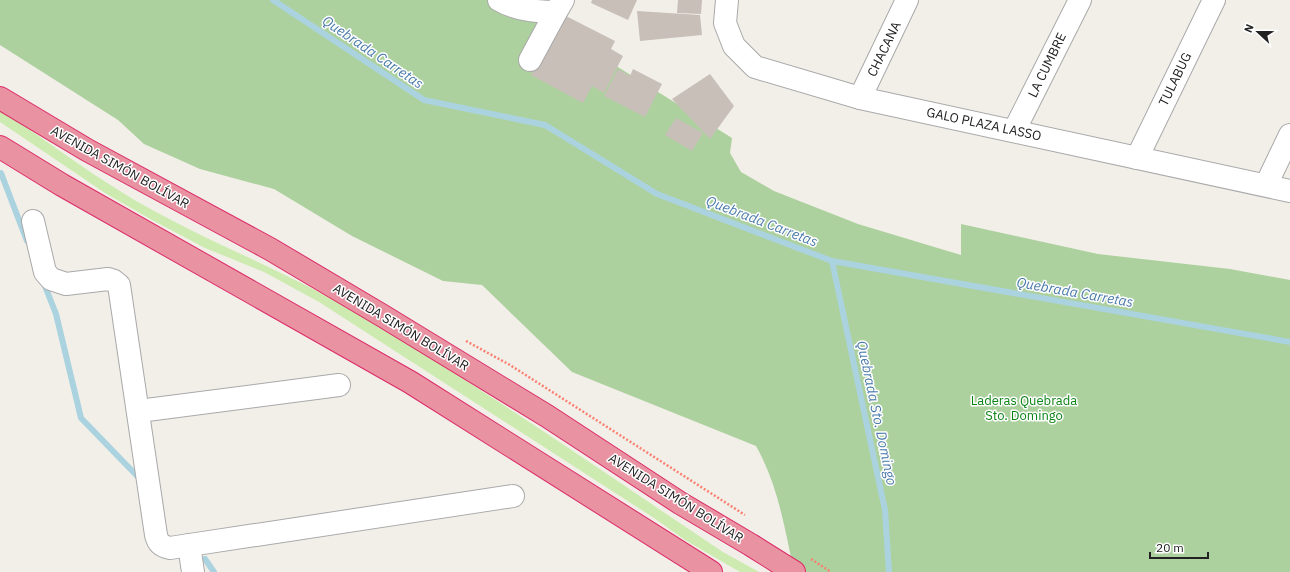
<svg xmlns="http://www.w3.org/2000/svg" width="1290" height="572" font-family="'IBM Plex Sans',sans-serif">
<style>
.grass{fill:#cdebb0}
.forest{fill:#add19e}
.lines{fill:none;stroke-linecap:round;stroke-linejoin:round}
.stream{stroke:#aad3df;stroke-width:6}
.building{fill:#c7bfb8}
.minor-casing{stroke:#a9a9a9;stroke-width:24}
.highway-casing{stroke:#dc2a67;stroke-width:24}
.path{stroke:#fa8072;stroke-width:2.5;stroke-dasharray:2 2;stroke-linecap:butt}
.minor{stroke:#fff;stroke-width:22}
.highway{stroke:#e892a2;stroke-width:22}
.labels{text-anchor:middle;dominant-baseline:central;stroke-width:3;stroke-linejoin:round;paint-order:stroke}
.street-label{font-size:13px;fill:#222;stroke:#fff}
.park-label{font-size:13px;fill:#0c8416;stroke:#fff}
.water-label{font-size:14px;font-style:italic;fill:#4a7aab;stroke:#fff}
</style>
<rect width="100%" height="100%" fill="#f2efe9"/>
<path class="grass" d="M0,109C51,144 102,183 156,212C220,247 289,273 351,310C479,385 600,470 723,552L759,572H740L685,540L654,518L319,302L264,272L205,248L152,220L105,193L0,122Z"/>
<path class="forest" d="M0,0H525L613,64L732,138L730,153L741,172L774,191L858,224L961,255V224L1098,254L1230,269L1290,280V572H794C785,529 778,485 756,446L572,372L482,285L443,281L352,236L274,189L200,169L144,144L118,120L0,45Z"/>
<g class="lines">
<g class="stream">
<path d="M273,0L424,100L545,125L657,194L832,261L1290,342"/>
<path d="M1,173L27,241"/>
<path d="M832,261L885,510L889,572"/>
<path d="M43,281L56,314L81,418L141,480"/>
<path d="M205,559L214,572"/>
</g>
</g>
<g class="building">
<path d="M592,0H637L628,20L591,3Z"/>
<path d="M678,0H702L701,14L677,13Z"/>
<path d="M637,11L700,15L702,35L640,41Z"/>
<path d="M562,14L615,41L611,49L623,56L604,93L592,86L583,103L531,75Z"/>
<path d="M618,69L630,76L633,69L662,84L645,117L604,96Z"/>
<path d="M710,74L734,106L710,139L672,99Z"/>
<path d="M676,118L703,133L692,151L665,135Z"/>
</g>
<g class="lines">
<defs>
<g id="minor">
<path d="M499,0C516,10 537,12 556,12L563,0"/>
<path d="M727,0L725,23L734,46L755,67L860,98L1290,191"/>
<path d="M530,60L556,12"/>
<path d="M860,98L907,0"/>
<path d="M1014,131L1080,0"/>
<path d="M1137,158L1214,0"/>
<path d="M1266,185L1290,135"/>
<path d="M33,221L45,272L51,279L66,284L108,279L114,281L119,285L156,535C158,543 161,546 170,548L513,496"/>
<path d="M139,411L339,385"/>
<path d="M189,545L193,572"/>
</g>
<g id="highway">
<path d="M0,98L87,150L270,249L383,316L547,416L680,503L751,545L794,572"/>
<path d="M0,147L62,185L410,382L711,572"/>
</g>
</defs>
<use href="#minor" class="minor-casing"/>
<use href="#highway" class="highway-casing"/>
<g class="path">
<path d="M466,341L510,365L745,515"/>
<path d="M811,559L831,572"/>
</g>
<use href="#minor" class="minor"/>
<use href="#highway" class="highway"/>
</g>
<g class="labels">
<g class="street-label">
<text transform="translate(884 49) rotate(-64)">CHACANA</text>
<text transform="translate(1047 65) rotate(-64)">LA CUMBRE</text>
<text transform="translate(1175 79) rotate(-64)">TULABUG</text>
<text transform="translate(984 124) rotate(12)">GALO PLAZA LASSO</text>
<text transform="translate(120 167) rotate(29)">AVENIDA SIMÓN BOLÍVAR</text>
<text transform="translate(401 327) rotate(31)">AVENIDA SIMÓN BOLÍVAR</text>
<text transform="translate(676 498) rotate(32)">AVENIDA SIMÓN BOLÍVAR</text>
</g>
<g class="park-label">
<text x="1024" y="400">Laderas Quebrada<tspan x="1024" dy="15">Sto. Domingo</tspan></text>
</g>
<g class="water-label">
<text transform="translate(373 52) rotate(34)">Quebrada Carretas</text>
<text transform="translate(762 221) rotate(21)">Quebrada Carretas</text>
<text transform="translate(1075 292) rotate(10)">Quebrada Carretas</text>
<text transform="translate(877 413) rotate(78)">Quebrada Sto. Domingo</text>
</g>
</g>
<g transform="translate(1258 32) rotate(292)" stroke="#ffffff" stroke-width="3" paint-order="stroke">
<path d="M0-3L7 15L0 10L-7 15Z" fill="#222222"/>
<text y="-6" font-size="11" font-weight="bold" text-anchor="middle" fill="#222222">N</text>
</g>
<path d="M1150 552v6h58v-6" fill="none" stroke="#222222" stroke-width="2"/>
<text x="1156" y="552" font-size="12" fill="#222222" stroke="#ffffff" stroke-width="3" paint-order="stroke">20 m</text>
</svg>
